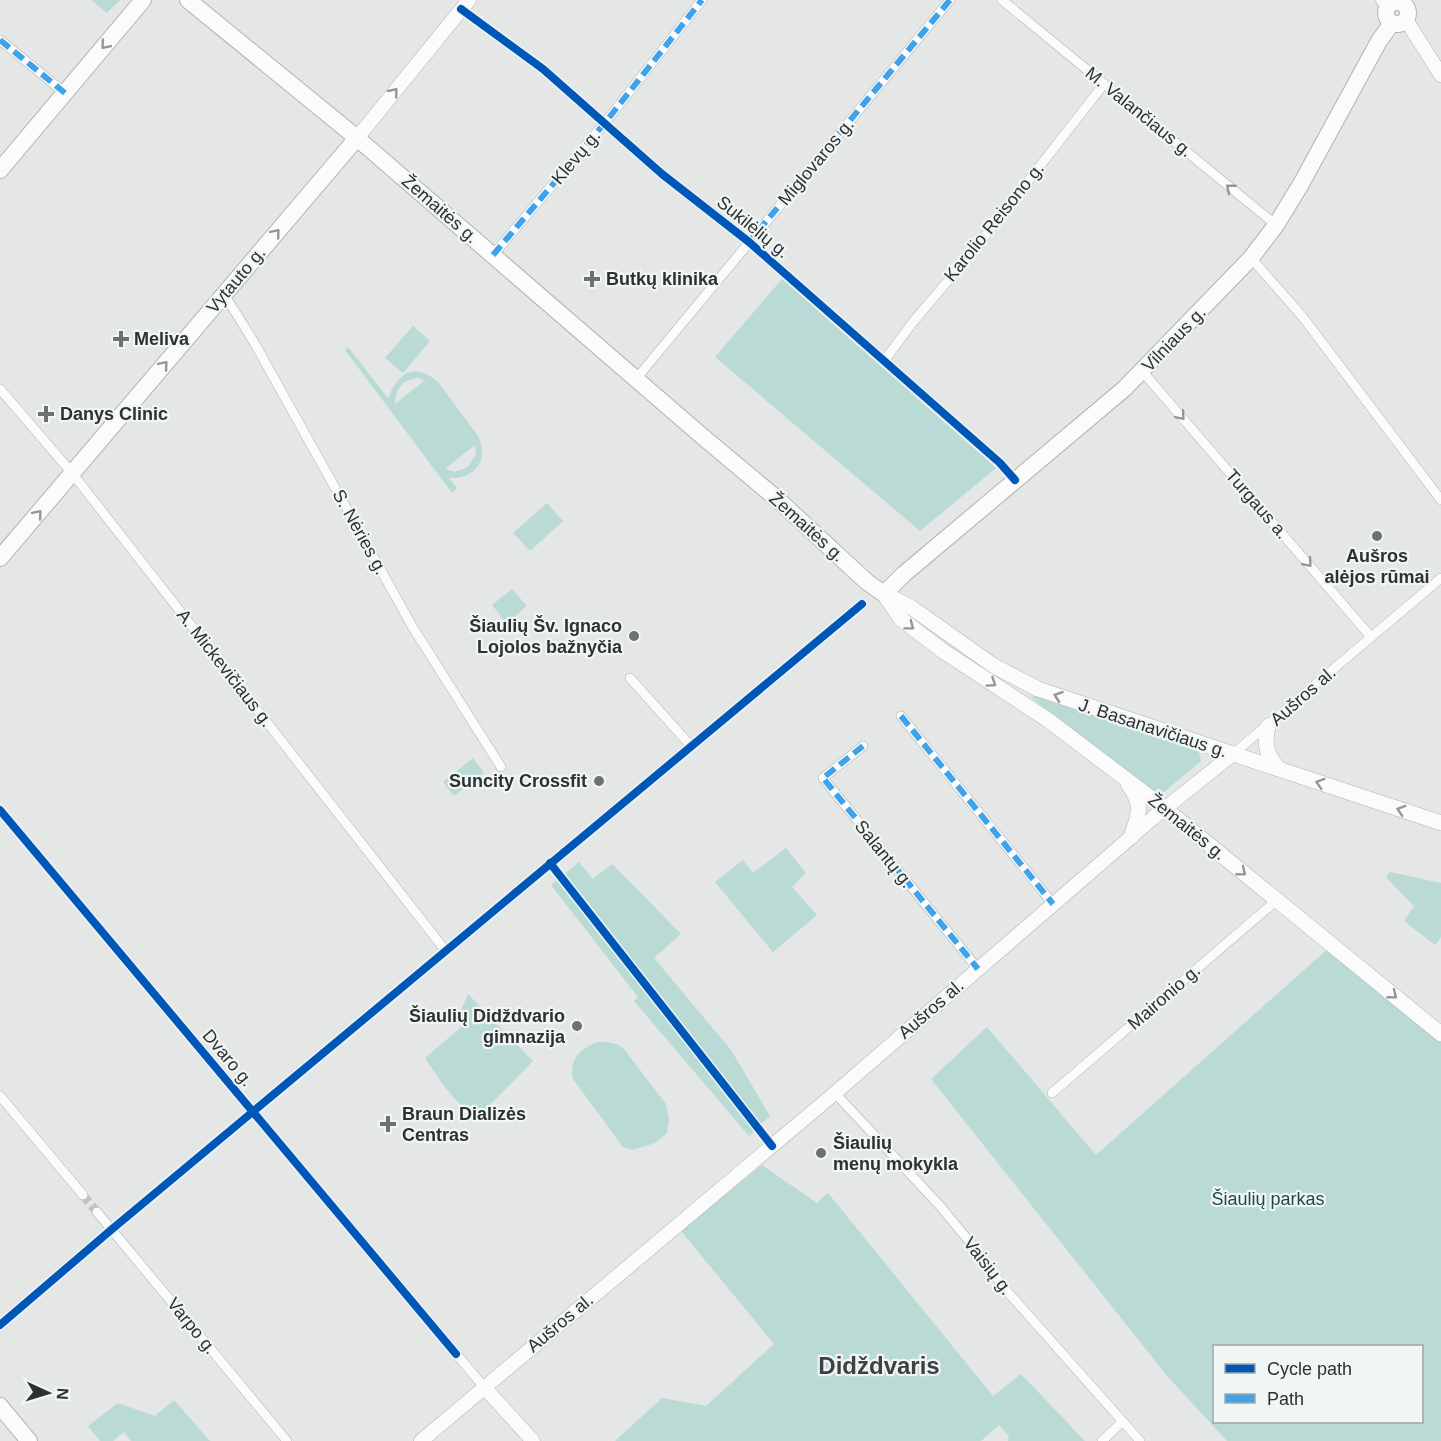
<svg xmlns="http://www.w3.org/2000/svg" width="1441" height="1441" font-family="Arial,sans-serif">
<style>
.green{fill:#b9dad5;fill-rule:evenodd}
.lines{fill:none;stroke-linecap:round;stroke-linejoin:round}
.street-tunnel{stroke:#c0c3c2;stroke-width:9;stroke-dasharray:9 4.5;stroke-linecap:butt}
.street-casing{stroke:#b1b3b3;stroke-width:10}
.secondary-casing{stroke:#b1b3b3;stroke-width:15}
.primary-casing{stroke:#b1b3b3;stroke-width:16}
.highway-casing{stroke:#b1b3b3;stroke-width:18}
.street{stroke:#fbfbfb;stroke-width:9}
.secondary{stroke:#fbfbfb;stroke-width:14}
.primary{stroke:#fbfbfb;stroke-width:15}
.highway{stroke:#fbfbfb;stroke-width:16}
.quiet{stroke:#3ea3eb;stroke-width:6;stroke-dasharray:12 6;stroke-linecap:butt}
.cycleway-casing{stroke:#f0f6f5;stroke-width:11}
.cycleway{stroke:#0057b8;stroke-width:8}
.oneway{stroke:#959696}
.poi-dot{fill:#6e7170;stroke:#f0f6f5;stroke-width:2}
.labels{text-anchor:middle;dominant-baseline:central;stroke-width:4.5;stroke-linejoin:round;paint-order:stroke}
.street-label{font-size:18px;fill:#2f3130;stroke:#f0f6f5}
.poi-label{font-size:18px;font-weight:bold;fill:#2f3130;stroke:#f0f6f5;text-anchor:start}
.park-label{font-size:18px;fill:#1c4b45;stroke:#f0f6f5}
.district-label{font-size:24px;font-weight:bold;fill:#3d4141;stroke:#f0f6f5}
</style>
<rect width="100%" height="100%" fill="#e4e7e6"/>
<g class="green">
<path d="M91,0H120L107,13Z"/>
<path d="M782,279L996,468L920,531L715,357Z"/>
<path d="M413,326L430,341L403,373L385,358Z"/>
<path d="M348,347L388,398C398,372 415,362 438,382L478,436C490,460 475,479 449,478L457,488L452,493L345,350ZM419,378L424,381L395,404C395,388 403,379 419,378ZM475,445L476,454L468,467L455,472L445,469Z"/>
<path d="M547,503L563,521L530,551L513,533Z"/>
<path d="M512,589L527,606L506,623L492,605Z"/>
<path d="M1035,694L1199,752L1201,761L1163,793H1154L1032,698Z"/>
<path d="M473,758L484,773L454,796L443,782Z"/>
<path d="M786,848L806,873L792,887L817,915L773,952L715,882L743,860L753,873Z"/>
<path d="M579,862L593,879L612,864L681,934L654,958L731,1050L770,1116L749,1136L634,1001L638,997L551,885Z"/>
<path d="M1390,872L1441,883V937L1435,945L1404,921L1414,906L1386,877Z"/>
<path d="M1332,945L1441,1034V1441H1227L1168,1377L931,1079L987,1027L1096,1155ZM1214,1346H1422V1422H1214Z"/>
<path d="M468,994L533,1061L474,1121L444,1086L425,1058L466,1023L460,1013Z"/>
<path d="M598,1042C607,1042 615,1042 623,1048L666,1104L669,1119L667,1133L655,1143L632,1150L623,1147L573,1079C569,1058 580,1049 598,1042Z"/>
<path d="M762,1165L817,1203L828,1193L993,1396L1021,1374L1085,1441H1008L1009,1436L999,1425L981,1441H615L662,1398L706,1406L774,1344L681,1231Z"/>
<path d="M174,1400L210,1441H131L124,1432L113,1441H100L88,1426L118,1403L155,1416Z"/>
</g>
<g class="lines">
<path class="street-tunnel" d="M83,1195L97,1212"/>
<defs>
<g id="street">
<path d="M1002,0L1276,225"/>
<path d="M461,9L543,69L662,174L749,242L1000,463L1015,480"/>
<path d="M0,40L65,93"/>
<path d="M493,255L604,124L702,0"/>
<path d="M1251,258L1302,316L1441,500"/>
<path d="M224,294L255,344L412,626L501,767"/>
<path d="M884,361L913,322L979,244L1104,84"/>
<path d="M1142,371L1371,637"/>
<path d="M636,379L950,0"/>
<path d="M0,389L72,473L445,950"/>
<path d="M630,678L691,746"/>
<path d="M901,716L1053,904"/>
<path d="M863,746L823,778L978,969"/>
<path d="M1233,754L1441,578"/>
<path d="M0,810L484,1387"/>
<path d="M835,1093L940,1206L969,1241L1006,1290L1140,1441"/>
<path d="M1052,1093L1277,900"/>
<path d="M0,1096L83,1195"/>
<path d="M97,1212L287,1441"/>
<path d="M1102,1441L1122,1422"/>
</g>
<g id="secondary">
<path d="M1383,0L1389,5"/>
<path d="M1406,20L1441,75"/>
<path d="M357,138L469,0"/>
<path d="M484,1387L533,1441"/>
<path d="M421,1441L835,1093L1153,818L1233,754"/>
</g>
<g id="primary">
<path d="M884,594L901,619L943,651L1048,720L1164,808L1441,1034"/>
<path d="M887,595L912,608L994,666L1038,689L1441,823"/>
<path d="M1268,726C1264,745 1266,755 1279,769"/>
<path d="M1128,784C1144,806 1139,813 1131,837"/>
</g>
<g id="highway">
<path d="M188,0L357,138L703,437L776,498L867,582L884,594L904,574L1124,389L1251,258L1276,225L1301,184L1379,41L1392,23"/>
<circle cx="1397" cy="13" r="11"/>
<path d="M0,170L143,0"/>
<path d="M0,558L357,138"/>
<path d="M0,1406L29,1441"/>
</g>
</defs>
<use href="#street" class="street-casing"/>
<use href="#secondary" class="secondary-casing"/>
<use href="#primary" class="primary-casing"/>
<use href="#highway" class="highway-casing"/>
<use href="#street" class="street"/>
<use href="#secondary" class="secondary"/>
<use href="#primary" class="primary"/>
<use href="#highway" class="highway"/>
<g class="quiet">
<path d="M0,40L65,93"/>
<path d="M746,240L749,242L950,0"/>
<path d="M493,255L604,124L702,0"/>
<path d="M901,716L1053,904"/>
<path d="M863,746L823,778L978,969"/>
</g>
<defs>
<g id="cycleway">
<path d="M461,9L543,69L662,174L749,242L1000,463L1015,480"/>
<path d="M0,810L456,1354"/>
<path d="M550,863L772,1146"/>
<path d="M0,1325L111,1230L862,604"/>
</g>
</defs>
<use href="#cycleway" class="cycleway-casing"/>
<use href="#cycleway" class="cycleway"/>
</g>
<defs><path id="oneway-chevron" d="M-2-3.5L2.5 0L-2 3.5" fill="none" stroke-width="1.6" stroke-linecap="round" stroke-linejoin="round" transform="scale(1.5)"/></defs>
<g class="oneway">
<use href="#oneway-chevron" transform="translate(105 45) rotate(130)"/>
<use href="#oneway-chevron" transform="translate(394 92) rotate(-51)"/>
<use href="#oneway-chevron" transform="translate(1230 188) rotate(-141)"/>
<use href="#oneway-chevron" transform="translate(276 233) rotate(-50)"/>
<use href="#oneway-chevron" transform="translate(164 365) rotate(-50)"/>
<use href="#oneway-chevron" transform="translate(1181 416) rotate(49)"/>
<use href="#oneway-chevron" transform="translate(38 514) rotate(-50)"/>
<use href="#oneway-chevron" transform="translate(1308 563) rotate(49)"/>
<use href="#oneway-chevron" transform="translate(910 626) rotate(37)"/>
<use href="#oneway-chevron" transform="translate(992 683) rotate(34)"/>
<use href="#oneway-chevron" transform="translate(1058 696) rotate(-161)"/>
<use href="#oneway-chevron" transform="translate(1320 783) rotate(-162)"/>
<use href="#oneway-chevron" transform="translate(1401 810) rotate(-162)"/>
<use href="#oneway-chevron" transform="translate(1242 872) rotate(39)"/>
<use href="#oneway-chevron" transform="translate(1393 995) rotate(39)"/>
</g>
<g class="poi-dot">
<path d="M589 270h6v6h6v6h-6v6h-6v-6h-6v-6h6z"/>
<path d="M118 330h6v6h6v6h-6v6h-6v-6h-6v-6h6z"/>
<path d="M43 405h6v6h6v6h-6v6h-6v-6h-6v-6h6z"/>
<circle cx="1377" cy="536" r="6"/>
<circle cx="634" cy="636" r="6"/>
<circle cx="599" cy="781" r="6"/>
<circle cx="577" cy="1026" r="6"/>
<path d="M385 1115h6v6h6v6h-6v6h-6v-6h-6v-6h6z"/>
<circle cx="821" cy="1153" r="6"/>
</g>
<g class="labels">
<g class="street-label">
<text transform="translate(1139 112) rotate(39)">M. Valančiaus g.</text>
<text transform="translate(576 157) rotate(-50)">Klevų g.</text>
<text transform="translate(816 162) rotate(-50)">Miglovaros g.</text>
<text transform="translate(440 209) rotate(41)">Žemaitės g.</text>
<text transform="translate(994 222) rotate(-51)">Karolio Reisono g.</text>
<text transform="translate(753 227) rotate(39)">Sukilėlių g.</text>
<text transform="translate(236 280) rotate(-50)">Vytauto g.</text>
<text transform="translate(1174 339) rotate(-46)">Vilniaus g.</text>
<text transform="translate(1257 504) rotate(49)">Turgaus a.</text>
<text transform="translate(807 527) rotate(42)">Žemaitės g.</text>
<text transform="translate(360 532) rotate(61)">S. Nėries g.</text>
<text transform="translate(225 668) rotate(52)">A. Mickevičiaus g.</text>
<text transform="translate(1303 696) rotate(-41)">Aušros al.</text>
<text transform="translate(1153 728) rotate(18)">J. Basanavičiaus g.</text>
<text transform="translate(1187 827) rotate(39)">Žemaitės g.</text>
<text transform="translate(884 854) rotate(51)">Salantų g.</text>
<text transform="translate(1164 997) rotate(-41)">Maironio g.</text>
<text transform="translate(931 1009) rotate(-41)">Aušros al.</text>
<text transform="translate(228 1058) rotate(50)">Dvaro g.</text>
<text transform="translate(988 1266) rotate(52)">Vaisių g.</text>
<text transform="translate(560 1323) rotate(-40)">Aušros al.</text>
<text transform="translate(192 1326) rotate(51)">Varpo g.</text>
</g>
<g class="poi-label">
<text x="606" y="279">Butkų klinika</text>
<text x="134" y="339">Meliva</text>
<text x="60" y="414">Danys Clinic</text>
<text x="1377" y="556" text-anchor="middle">Aušros<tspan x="1377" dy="21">alėjos rūmai</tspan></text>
<text x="622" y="626" text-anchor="end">Šiaulių Šv. Ignaco<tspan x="622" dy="21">Lojolos bažnyčia</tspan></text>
<text x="587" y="781" text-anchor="end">Suncity Crossfit</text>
<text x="565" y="1016" text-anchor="end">Šiaulių Didždvario<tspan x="565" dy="21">gimnazija</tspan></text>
<text x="402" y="1114">Braun Dializės<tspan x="402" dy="21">Centras</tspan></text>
<text x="833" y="1143">Šiaulių<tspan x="833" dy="21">menų mokykla</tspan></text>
</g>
<g class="park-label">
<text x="1268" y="1199">Šiaulių parkas</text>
</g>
<g class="district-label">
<text x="879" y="1365">Didždvaris</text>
</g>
</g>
<rect x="1213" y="1345" width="210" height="78" fill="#f0f6f5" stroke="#a3a7a6" stroke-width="1.5"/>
<rect x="1225" y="1364" width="30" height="9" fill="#0057b8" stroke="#a3a7a6" stroke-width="1.5"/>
<text x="1267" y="1375" font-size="18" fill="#2f3130">Cycle path</text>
<rect x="1225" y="1394" width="30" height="9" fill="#3ea3eb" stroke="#a3a7a6" stroke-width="1.5"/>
<text x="1267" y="1405" font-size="18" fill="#2f3130">Path</text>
<g transform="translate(48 1393) rotate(94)" stroke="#f0f6f5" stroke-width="4.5" paint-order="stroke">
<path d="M0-4.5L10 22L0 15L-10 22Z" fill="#2f3130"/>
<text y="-9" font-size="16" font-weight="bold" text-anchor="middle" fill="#2f3130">N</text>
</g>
</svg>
